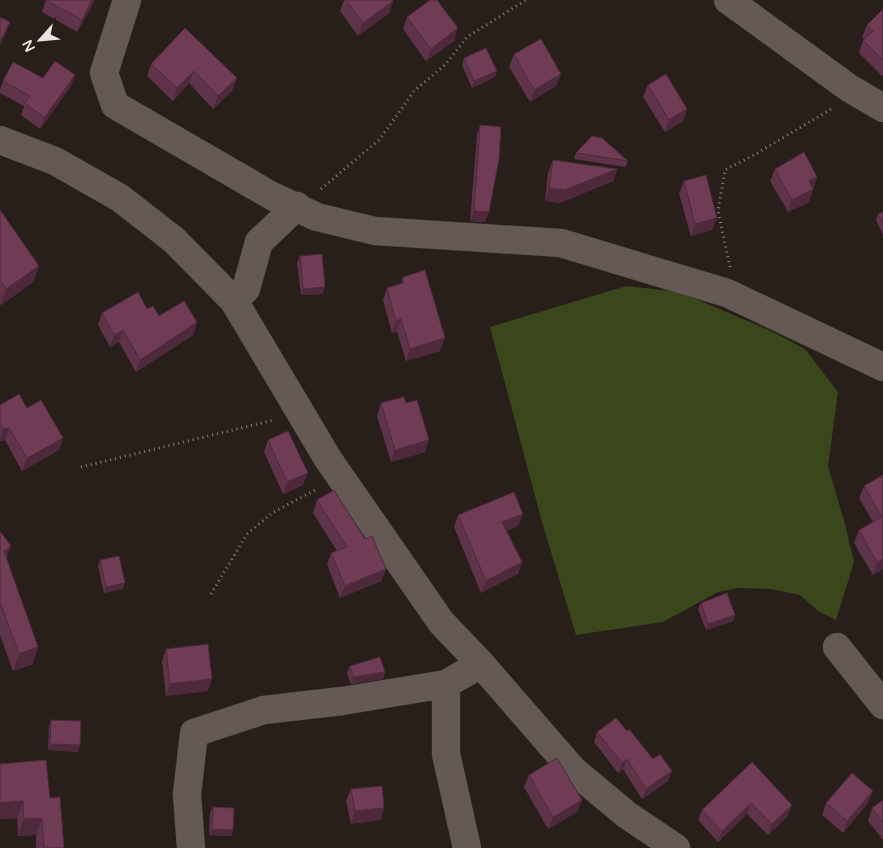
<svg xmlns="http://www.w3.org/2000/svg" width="883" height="848" font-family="'Varela Round',sans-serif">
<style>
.green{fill:#3a471a}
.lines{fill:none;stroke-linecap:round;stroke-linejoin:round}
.minor-casing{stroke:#413836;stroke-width:29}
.path{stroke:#88807c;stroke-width:3;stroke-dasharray:1 4;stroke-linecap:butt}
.minor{stroke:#645954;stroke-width:28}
.wall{fill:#5f3349}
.shaded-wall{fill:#4e293c}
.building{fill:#6f3b55;stroke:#4e293c}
</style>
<rect width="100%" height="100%" fill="#281e1a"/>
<path class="green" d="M626,286L679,292L771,331L805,349L838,392L828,466L845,524L854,562L836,620L818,611L800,595L771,589L738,588L718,592L663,622L576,635L542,522L490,327Z"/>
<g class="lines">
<defs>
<g id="minor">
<path d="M127,0L104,73L115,105L272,196L317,217L375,231L561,243L727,293L883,367"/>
<path d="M728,0L849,88L883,108"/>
<path d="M0,140L55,161L120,198L174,240L234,301L328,459L441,622L481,664L573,770L627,815L676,848"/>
<path d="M234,301L246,289L259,242L297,206"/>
<path d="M837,647L883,705"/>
<path d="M446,684V754L467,848"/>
<path d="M191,848L187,794L194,733L264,710L342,701L446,684L481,664"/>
</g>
</defs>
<use href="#minor" class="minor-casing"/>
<g class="path">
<path d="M321,189L380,139L414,91L445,65L467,37L526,0"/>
<path d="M730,267L718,211L725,170L754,155L833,108"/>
<path d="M81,467L274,420"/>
<path d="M211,594L247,534L272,513L317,489"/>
</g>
<use href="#minor" class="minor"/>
</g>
<g class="wall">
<path d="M46,0H95L77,32L42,12Z"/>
<path d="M344,0H393V1L389,13L358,36L340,11Z"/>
<path d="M883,9V75L882,76L859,53L863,40L864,39L862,37L867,25Z"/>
<path d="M407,17L454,41L426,61L403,29Z"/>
<path d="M514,54L561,74L556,86L530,102L509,67Z"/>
<path d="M464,58L495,77L472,88L462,65Z"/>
<path d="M151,64L237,78L232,91L213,109L189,83L173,101L147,76Z"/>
<path d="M75,75L71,86L40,129L21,115L24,106L0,93V89L3,81Z"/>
<path d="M648,85L687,109L683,121L665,132L643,97Z"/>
<path d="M480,125L485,222L470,221L477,135Z"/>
<path d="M576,153L628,161L625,167L574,159Z"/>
<path d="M553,160L617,169L613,181L560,203L545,201L548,173Z"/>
<path d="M775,169L817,177L809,202L788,212L770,181Z"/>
<path d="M684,181L712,230L691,236L679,194Z"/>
<path d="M0,210L39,266L33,282L1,305L0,304Z"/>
<path d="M883,212V235L876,220L878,214Z"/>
<path d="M300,256L325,287L322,294L301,295L297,263Z"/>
<path d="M403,277L440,351L406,361L397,332L392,333L383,300L387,288L401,284Z"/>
<path d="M147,309L159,316L197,322L193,335L136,372L119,342L110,347L98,325L102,313Z"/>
<path d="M381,403H406L425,452L391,462L377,416Z"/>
<path d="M0,405L27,408L63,438L59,450L22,471L5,440L0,441Z"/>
<path d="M268,440L303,485L283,494L264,452Z"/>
<path d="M883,475V569L873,575L854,543L859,530L873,522L859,498L864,486Z"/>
<path d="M317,500L365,539L386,569L381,581L340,598L327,565L331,553L337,551L313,513Z"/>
<path d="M523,514L518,526L507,531L522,562L518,574L481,593L454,527L458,515Z"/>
<path d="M0,531L11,546L6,559L33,664L13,671L0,635Z"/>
<path d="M100,560L123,589L104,593L98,566Z"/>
<path d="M701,603L733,621L706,630L698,609Z"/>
<path d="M166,649L208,691L166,696L162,661Z"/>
<path d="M350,666L385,672L383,679L351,684L347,673Z"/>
<path d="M51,720L80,745L78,752L48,750L49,726Z"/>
<path d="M627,731L653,759L672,771L668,781L642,799L623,769L618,773L594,742L597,732Z"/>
<path d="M752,762L788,816L768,835L747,814L718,842L698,820L702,810Z"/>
<path d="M0,764L50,798L64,848H36V835L18,836L17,818L0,819Z"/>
<path d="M529,775L582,800L577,812L548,829L524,787Z"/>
<path d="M351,789L384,808L380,820L351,824L346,801Z"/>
<path d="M873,791L868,803L843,833L822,815L826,803Z"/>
<path d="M883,800V840L868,821L872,808Z"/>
<path d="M213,807L233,830L231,836L209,835L210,813Z"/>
</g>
<g class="shaded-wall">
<path d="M92,0H95L77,32L82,20Z"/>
<path d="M393,1L389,13L358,36L363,23Z"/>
<path d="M10,22L5,35L0,45V42Z"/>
<path d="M458,28L454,41L426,61L431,49Z"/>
<path d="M194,71L189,83L173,101L177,88Z"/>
<path d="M497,71L495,77L472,88L474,81Z"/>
<path d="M561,74L556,86L530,102L534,90Z"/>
<path d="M75,75L71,86L40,129L44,118Z"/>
<path d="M237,78L232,91L213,109L218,96Z"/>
<path d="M687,109L683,121L665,132L669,120Z"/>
<path d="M617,169L613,181L560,203L545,201L549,188Z"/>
<path d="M817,177L813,189L809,181Z"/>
<path d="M813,189L809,202L788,212L792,200Z"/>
<path d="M474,211L489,212L485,222L470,221Z"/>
<path d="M717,218L712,230L691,236L695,224Z"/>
<path d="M39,266L33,282L1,305L6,289Z"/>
<path d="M325,287L322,294L301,295L303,289Z"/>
<path d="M401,319L397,332L392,333L396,321Z"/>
<path d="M197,322L193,335L136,372L140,360Z"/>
<path d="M123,330L119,342L110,347L114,335Z"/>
<path d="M445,338L440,351L406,361L410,349Z"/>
<path d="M9,428L5,440L0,441V438L3,429Z"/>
<path d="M63,438L59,450L22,471L27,458Z"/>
<path d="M429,440L425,452L391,462L395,450Z"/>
<path d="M308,473L303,485L283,494L287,482Z"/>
<path d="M523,514L518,526L498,534L502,522Z"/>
<path d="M11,546L5,563L4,551Z"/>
<path d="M883,559V569L873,575L877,562Z"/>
<path d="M522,562L518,574L481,593L486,581Z"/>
<path d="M386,569L381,581L340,598L345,586Z"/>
<path d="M125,583L123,589L104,593L106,587Z"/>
<path d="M735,615L733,621L706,630L708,624Z"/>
<path d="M38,647L33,664L13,671L19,654Z"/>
<path d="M385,672L383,679L351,684L353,677Z"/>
<path d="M212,679L208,691L166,696L170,684Z"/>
<path d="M50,744L80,745L78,752L48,750Z"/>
<path d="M627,759L623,769L618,773L622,763Z"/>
<path d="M672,771L668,781L642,799L646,789Z"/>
<path d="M873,791L868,803L843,833L847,821Z"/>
<path d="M582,800L577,812L548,829L553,817Z"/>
<path d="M23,801L17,818L0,819V803Z"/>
<path d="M751,803L747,814L718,842L722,831Z"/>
<path d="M792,805L788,816L768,835L772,824Z"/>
<path d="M384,808L380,820L351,824L355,811Z"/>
<path d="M42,818L36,835L18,836L24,819Z"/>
<path d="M212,829L233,830L231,836L209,835Z"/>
</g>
<g class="building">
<path d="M46,0H92L82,20Z"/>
<path d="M346,0H393V1L363,23Z"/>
<path d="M430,0H437L458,28L431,49L407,17Z"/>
<path d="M883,9V60L863,40L873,31L867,25Z"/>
<path d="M0,17L10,22L0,42Z"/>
<path d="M185,28L237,78L218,96L194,71L177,88L151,64Z"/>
<path d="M541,39L561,74L534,90L514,54Z"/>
<path d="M486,48L497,71L474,81L464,58Z"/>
<path d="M55,61L75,75L44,118L25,103L30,96L3,81L13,62L43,78Z"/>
<path d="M666,74L687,109L669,120L648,85Z"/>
<path d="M480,125L501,127L499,159L489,212L474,211Z"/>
<path d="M592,136L602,138L628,161L576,153Z"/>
<path d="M804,152L817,177L809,181L813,189L792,200L775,169Z"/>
<path d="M553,160L617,169L565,190L549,188Z"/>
<path d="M706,175L717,218L695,224L684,181Z"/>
<path d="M0,210L39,266L6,289L0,280Z"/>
<path d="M883,212V224L878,214Z"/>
<path d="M322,254L325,287L303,289L300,256Z"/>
<path d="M425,270L445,338L410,349L401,319L396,321L387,288L403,283V277Z"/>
<path d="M138,292L147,309L153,306L159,316L184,301L197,322L140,360L123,330L114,335L102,313Z"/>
<path d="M19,394L27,408L41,400L63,438L27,458L9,428L3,429L0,424V405Z"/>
<path d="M404,397L406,403L417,400L429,440L395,450L381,403Z"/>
<path d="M288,431L308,473L287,482L268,440Z"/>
<path d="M883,475V559L877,562L859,530L882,517L864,486Z"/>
<path d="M334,490L365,539L372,536L386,569L345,586L331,553L347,547L317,500Z"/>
<path d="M514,492L523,514L502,522L522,562L486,581L458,515Z"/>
<path d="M0,531L11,546L4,551L38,647L19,654L0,602Z"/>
<path d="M119,556L125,583L106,587L100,560Z"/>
<path d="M727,593L735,615L708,624L701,603Z"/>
<path d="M208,644L212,679L170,684L166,649Z"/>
<path d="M380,657L385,672L353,677L350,666Z"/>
<path d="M616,718L627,731L629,729L653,759L660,754L672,771L646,789L627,759L622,763L597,732Z"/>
<path d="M51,720L81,721L80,745L50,744Z"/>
<path d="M557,758L582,800L553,817L529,775Z"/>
<path d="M46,760L50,798L60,797L64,848H44L42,818L24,819L23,801L0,803V764Z"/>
<path d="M752,762L792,805L772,824L751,803L722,831L702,810Z"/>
<path d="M852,773L873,791L847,821L826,803Z"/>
<path d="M382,786L384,808L355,811L351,789Z"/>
<path d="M883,800V822L872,808Z"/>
<path d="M213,807L234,808L233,830L212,829Z"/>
</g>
<g transform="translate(40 40) rotate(243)" stroke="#281e1a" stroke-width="4" paint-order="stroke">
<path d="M0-4L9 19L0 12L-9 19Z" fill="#eae3e0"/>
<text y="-8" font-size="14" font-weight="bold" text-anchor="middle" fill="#eae3e0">N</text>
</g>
</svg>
